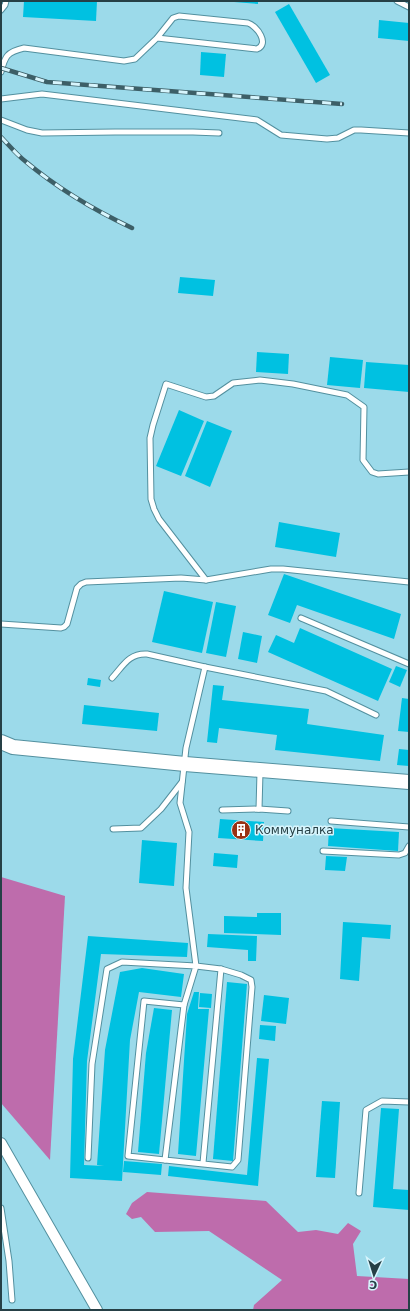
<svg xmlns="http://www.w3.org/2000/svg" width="410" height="1311" font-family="'DejaVu Sans',sans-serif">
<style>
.forest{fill:#be6cac}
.building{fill:#00c1e1}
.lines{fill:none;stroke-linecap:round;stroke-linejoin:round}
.service-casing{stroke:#53909f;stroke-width:7}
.minor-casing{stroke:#53909f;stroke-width:12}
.secondary-casing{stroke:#53909f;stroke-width:16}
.service{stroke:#fff;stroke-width:5}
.minor{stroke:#fff;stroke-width:10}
.secondary{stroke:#fff;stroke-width:14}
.rail-casing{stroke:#3d5f67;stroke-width:4.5}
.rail{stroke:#d7f5fd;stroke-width:3;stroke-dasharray:9;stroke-linecap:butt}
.labels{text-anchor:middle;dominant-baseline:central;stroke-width:3;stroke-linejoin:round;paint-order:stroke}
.poi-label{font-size:12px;fill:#264046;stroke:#d7f5fd;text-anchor:start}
</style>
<rect width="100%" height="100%" fill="#9cdaea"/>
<g class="forest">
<path d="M1,877L65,896L50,1160L1,1103Z"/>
<path d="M147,1192L266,1201L298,1232L316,1230L338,1234L348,1223L361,1231L353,1244L357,1276L409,1279V1310H253L254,1305L282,1280L209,1231L155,1232L141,1217L132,1219L126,1214L132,1203Z"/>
</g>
<g class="building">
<path d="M24,1H97L96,21L23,17Z"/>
<path d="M234,1H258V4L234,2Z"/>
<path d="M289,4L330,75L316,83L275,12Z"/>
<path d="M379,20L409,23V41L378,38Z"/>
<path d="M201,52L226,54L224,77L200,75Z"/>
<path d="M180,277L215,280L213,296L178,293Z"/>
<path d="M257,352L289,354L288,374L256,372Z"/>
<path d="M330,357L363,360L360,388L327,385Z"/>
<path d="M366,362L409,365V392L364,388Z"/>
<path d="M179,410L204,421L181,476L156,466Z"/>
<path d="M207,421L232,431L210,487L185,476Z"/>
<path d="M279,522L340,533L336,557L275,547Z"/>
<path d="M284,574L401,614L394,639L297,605L290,623L268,615Z"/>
<path d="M164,591L213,602L202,653L152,642Z"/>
<path d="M216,602L236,606L226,657L206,653Z"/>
<path d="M300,628L392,669L378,701L268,652L276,635L294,643Z"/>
<path d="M243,632L262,636L257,663L238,659Z"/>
<path d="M396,666L407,670L400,687L389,682Z"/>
<path d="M88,678L101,680L100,687L87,685Z"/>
<path d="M213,685L224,686L222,700L309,709L307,724L384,735L380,761L275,750L277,735L219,728L217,743L207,742Z"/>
<path d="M402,698L409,699V732L398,731Z"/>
<path d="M84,705L159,713L157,731L82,724Z"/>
<path d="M399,749L409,750V766L397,765Z"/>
<path d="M220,819L264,822L263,841L218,838Z"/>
<path d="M329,828L399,832L398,851L328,846Z"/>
<path d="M142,840L177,843L174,886L139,883Z"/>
<path d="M214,853L238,855L237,868L213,866Z"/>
<path d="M326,856L347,857L345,871L325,870Z"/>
<path d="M257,913H281V935L224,933V916L257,917Z"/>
<path d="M343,922L391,925L390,939L362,937L359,981L340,979Z"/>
<path d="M208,934L257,936L256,961H248V950L207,947Z"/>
<path d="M88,936L188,943L187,957L101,954L87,1061L84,1165L104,1166L97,1165L105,1050L120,972L142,968L184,974L181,997L139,992L130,1040L122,1181L70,1178L73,1059Z"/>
<path d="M227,982L247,984L233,1161L213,1159Z"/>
<path d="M194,992H199L198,1009H209L196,1156L178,1154L187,1014Z"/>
<path d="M200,993L212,994L211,1008L199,1007Z"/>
<path d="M264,995L289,998L286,1024L261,1021Z"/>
<path d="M154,1008L172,1010L159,1154L138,1152L146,1053Z"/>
<path d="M260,1025L276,1026L275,1041L259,1039Z"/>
<path d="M257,1058L269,1059L258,1186L168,1176L169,1166L247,1175Z"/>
<path d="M322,1101L340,1102L335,1178L316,1177Z"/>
<path d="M381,1108L399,1109L393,1189L409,1190V1210L373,1207Z"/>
<path d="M124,1161L162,1164L161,1175L123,1172Z"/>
</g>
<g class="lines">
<defs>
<g id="service">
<path d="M397,1L409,7"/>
<path d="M1,10L5,5L6,1"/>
<path d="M1,72C5,56 7,52 24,48L124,61L135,59L157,38L173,18L179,16L248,23C257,26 270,44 257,49L157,38"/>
<path d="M1,99L42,94L257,120L281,135L327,139L338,138L354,130H361L409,133"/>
<path d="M1,120L27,130L42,133L115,132H193L219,133"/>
<path d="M409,472L378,474L372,472L363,460L364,407L347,395L293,384L260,380L233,383L214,396L206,397L166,384L153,425L150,438L151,499L154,509L159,519L206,580L271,569H283L409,582"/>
<path d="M301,618L409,664"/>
<path d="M1,624L61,628L64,627L67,624L77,588L81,584L86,582L181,578L206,580"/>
<path d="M112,678C123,666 129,653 147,654L205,667"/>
<path d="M259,809L260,772"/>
<path d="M222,810L259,809L288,811"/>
<path d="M331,821L409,827"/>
<path d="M113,829L141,828L161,809L182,782"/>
<path d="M323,851L399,855L405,853L409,846"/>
<path d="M221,969L196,966L186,888L189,832L180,803L186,748L205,667L326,691L376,715"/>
<path d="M184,1005L165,1160L232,1167L238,1160L252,987L251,980L241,975L221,969L203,1163"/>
<path d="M88,1158L92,1064L107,969L122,962L196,966L184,1005L144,1001L128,1156L165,1160"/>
<path d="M359,1193L366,1110L382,1101L409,1102"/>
<path d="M1,1208L9,1261L12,1300"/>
</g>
<path id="minor" d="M1,1143L97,1310"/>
<path id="secondary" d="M1,742L13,747L185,764L409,782"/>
</defs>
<use href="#service" class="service-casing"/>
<use href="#minor" class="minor-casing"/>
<use href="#secondary" class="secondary-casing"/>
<use href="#service" class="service"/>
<use href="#minor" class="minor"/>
<use href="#secondary" class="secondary"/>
<defs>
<g id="rail">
<path d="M1,68L47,82L342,104"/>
<path d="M1,137C9,145 16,154 25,161C57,188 94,210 132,228"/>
</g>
</defs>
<use href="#rail" class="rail-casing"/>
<use href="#rail" class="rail"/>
</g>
<defs>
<symbol id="building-disc" viewBox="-11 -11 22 22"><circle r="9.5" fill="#993215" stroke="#d7f5fd"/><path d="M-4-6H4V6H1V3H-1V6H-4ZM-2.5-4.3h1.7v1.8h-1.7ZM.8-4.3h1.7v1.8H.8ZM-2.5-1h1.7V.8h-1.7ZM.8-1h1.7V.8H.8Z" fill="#fff"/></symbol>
</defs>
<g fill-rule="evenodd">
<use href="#building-disc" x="230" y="819" width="22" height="22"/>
</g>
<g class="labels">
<g class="poi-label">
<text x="255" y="830">Коммуналка</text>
</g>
</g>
<rect width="410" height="1311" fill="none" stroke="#264046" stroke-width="4"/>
<g transform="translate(374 1275) rotate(184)" stroke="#d7f5fd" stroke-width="3" paint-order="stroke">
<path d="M0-3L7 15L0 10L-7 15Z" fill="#264046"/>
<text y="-6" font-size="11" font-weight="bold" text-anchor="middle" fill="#264046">С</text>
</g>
</svg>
